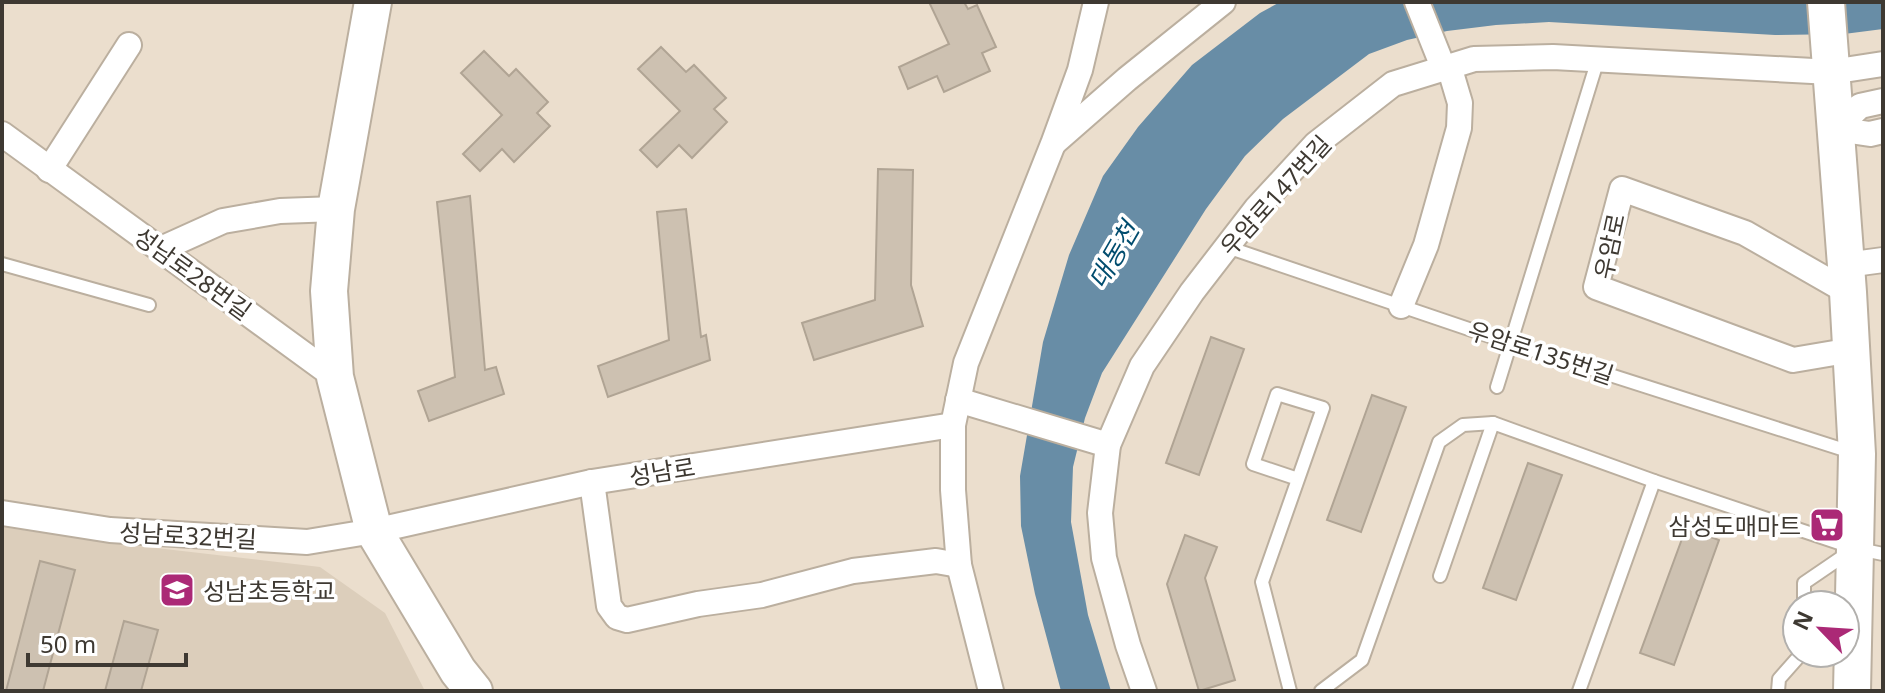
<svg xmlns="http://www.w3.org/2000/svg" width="1885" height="693" font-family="'Noto Sans','Noto Sans KR',sans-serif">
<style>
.education{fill:#dccebb}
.water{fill:#688da6}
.building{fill:#cdc1b1;stroke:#b0a494;stroke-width:2}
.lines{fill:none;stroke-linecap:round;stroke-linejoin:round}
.lane-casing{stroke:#bbaf9f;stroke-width:16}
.street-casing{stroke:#bbaf9f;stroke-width:28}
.secondary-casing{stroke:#bbaf9f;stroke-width:40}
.lane{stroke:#fff;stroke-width:12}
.street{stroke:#fff;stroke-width:24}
.secondary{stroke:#fff;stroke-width:36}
.labels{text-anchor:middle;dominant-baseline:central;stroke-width:7;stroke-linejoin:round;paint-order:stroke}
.street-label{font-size:24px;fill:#3e3932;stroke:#fff}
.poi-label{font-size:24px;fill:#3e3932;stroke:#fff;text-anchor:end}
.water-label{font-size:26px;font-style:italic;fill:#014c6e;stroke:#fff}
</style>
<rect width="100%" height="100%" fill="#ebdecd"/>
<path class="education" d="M2,527L113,543L320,567L385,613L425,691H2Z"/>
<path class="water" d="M1280,2H1883V29L1844,34L1775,35L1549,22L1496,25L1447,31L1407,40L1369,54L1283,119L1245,156L1206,209L1102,373L1085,418L1073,467L1071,522L1088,615L1111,691H1061L1035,594L1021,526L1020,476L1043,342L1069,255L1103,176L1138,127L1192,65L1260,13Z"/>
<g class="building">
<path d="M929,2H964L968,9L977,5L996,47L982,53L990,71L944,92L937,76L908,89L899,67L949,44Z"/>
<path d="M661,47L686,72L694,65L726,98L714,109L727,122L692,158L679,145L657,167L640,150L680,111L638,69Z"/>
<path d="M484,51L509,76L516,69L548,102L537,113L550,126L514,162L502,149L480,171L463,154L502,115L461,73Z"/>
<path d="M878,169L913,170L911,285L923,326L814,360L802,323L875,300Z"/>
<path d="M470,196L485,370L496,367L504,394L429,421L418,391L455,377L437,202Z"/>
<path d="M686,209L701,337L706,335L710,360L608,397L598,366L669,340L657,212Z"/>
<path d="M1211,337L1244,349L1199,475L1166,463Z"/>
<path d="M1372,395L1406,407L1361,532L1327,520Z"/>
<path d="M1528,463L1562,475L1516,600L1483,588Z"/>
<path d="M1686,528L1719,540L1674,665L1640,653Z"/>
<path d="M1185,535L1217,547L1205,578L1235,680L1199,691L1167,584Z"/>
<path d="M40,561L75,570L43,691H6Z"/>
<path d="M124,621L158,630L141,691H105Z"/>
</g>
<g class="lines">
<defs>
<g id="lane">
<path d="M1227,247L1510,343L1854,453"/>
<path d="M2,264L149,305"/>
<path d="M1497,387L1598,59"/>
<path d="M1440,576L1493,423"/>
<path d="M1804,605V583L1848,553"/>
<path d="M1290,691L1262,582L1323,408L1277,394L1253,464L1298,479"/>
<path d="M1321,691L1362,660L1439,442L1463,425L1493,423L1654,481L1854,548L1883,554"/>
<path d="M1579,691L1654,481"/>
<path d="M1778,691L1779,679L1802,653"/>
</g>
<g id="street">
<path d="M1417,2L1443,67"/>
<path d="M1836,129L1860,106L1883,101"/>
<path d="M1836,129L1870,134L1883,131"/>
<path d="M2,134L335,377"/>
<path d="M1055,142L1127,79L1223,2"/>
<path d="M49,170L129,45"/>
<path d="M161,249L223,221L280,211L336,209"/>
<path d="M1846,265L1883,260"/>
<path d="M1848,292L1745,233L1622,189L1596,287L1793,360L1852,350"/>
<path d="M1401,306L1426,245L1459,128L1460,103L1449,66"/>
<path d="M958,400L1108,445"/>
<path d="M592,482L609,606L617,617L627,620L698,604L762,595L853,571L936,561L959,565"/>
<path d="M2,513L110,530L307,542L374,531L592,482L953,425"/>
<path d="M991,691L959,565L953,490V425L966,363L1053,144L1080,70L1096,2"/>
<path d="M1144,691L1128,645L1104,558L1100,513L1108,445L1142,366L1192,292L1256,209L1316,144L1393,84L1474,59L1553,57L1831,72L1883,64"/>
</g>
<g id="secondary">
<path d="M373,2L336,209L329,291L335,377L374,531L458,671L474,691"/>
<path d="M1826,2L1848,292L1857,454L1852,691"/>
</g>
</defs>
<use href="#lane" class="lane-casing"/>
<use href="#street" class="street-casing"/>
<use href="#secondary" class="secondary-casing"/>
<use href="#lane" class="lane"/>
<use href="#street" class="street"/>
<use href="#secondary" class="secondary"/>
</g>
<defs>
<symbol id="supermarket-square" viewBox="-11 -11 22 22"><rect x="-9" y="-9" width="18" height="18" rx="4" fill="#ab2976" stroke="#fff"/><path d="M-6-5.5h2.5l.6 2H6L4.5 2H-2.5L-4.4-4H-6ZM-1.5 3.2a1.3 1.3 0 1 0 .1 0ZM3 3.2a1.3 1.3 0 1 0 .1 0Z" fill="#fff"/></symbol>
<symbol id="school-square" viewBox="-11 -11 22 22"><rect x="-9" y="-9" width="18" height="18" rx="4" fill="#ab2976" stroke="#fff"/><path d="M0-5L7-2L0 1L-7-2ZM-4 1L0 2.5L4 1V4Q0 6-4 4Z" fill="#fff"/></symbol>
</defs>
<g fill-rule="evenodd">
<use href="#supermarket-square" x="1807" y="505" width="40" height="40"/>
<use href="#school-square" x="157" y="570" width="40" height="40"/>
</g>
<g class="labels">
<g class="street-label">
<text transform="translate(1275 195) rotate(-48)">우암로147번길</text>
<text transform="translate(1609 246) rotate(-78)">우암로</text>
<text transform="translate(193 273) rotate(36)">성남로28번길</text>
<text transform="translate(1541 352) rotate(18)">우암로135번길</text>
<text transform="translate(662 471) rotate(-9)">성남로</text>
<text transform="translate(188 535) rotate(3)">성남로32번길</text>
</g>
<g class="poi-label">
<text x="1801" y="525">삼성도매마트</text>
<text x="203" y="590" text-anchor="start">성남초등학교</text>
</g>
<g class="water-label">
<text transform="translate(1113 255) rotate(-60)">대동천</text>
</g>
</g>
<rect width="1885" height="693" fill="none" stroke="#3e3932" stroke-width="8"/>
<g transform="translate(1821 629) rotate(295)"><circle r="38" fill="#ffffff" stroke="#b2b0ad" stroke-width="2"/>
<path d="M0-6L14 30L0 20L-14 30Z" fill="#ab2976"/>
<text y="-12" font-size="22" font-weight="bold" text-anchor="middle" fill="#3e3932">N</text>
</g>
<path d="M28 653v12h158v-12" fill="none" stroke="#3e3932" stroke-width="4"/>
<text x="40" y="653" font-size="24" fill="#3e3932" stroke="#ffffff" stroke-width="6" paint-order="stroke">50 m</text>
</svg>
